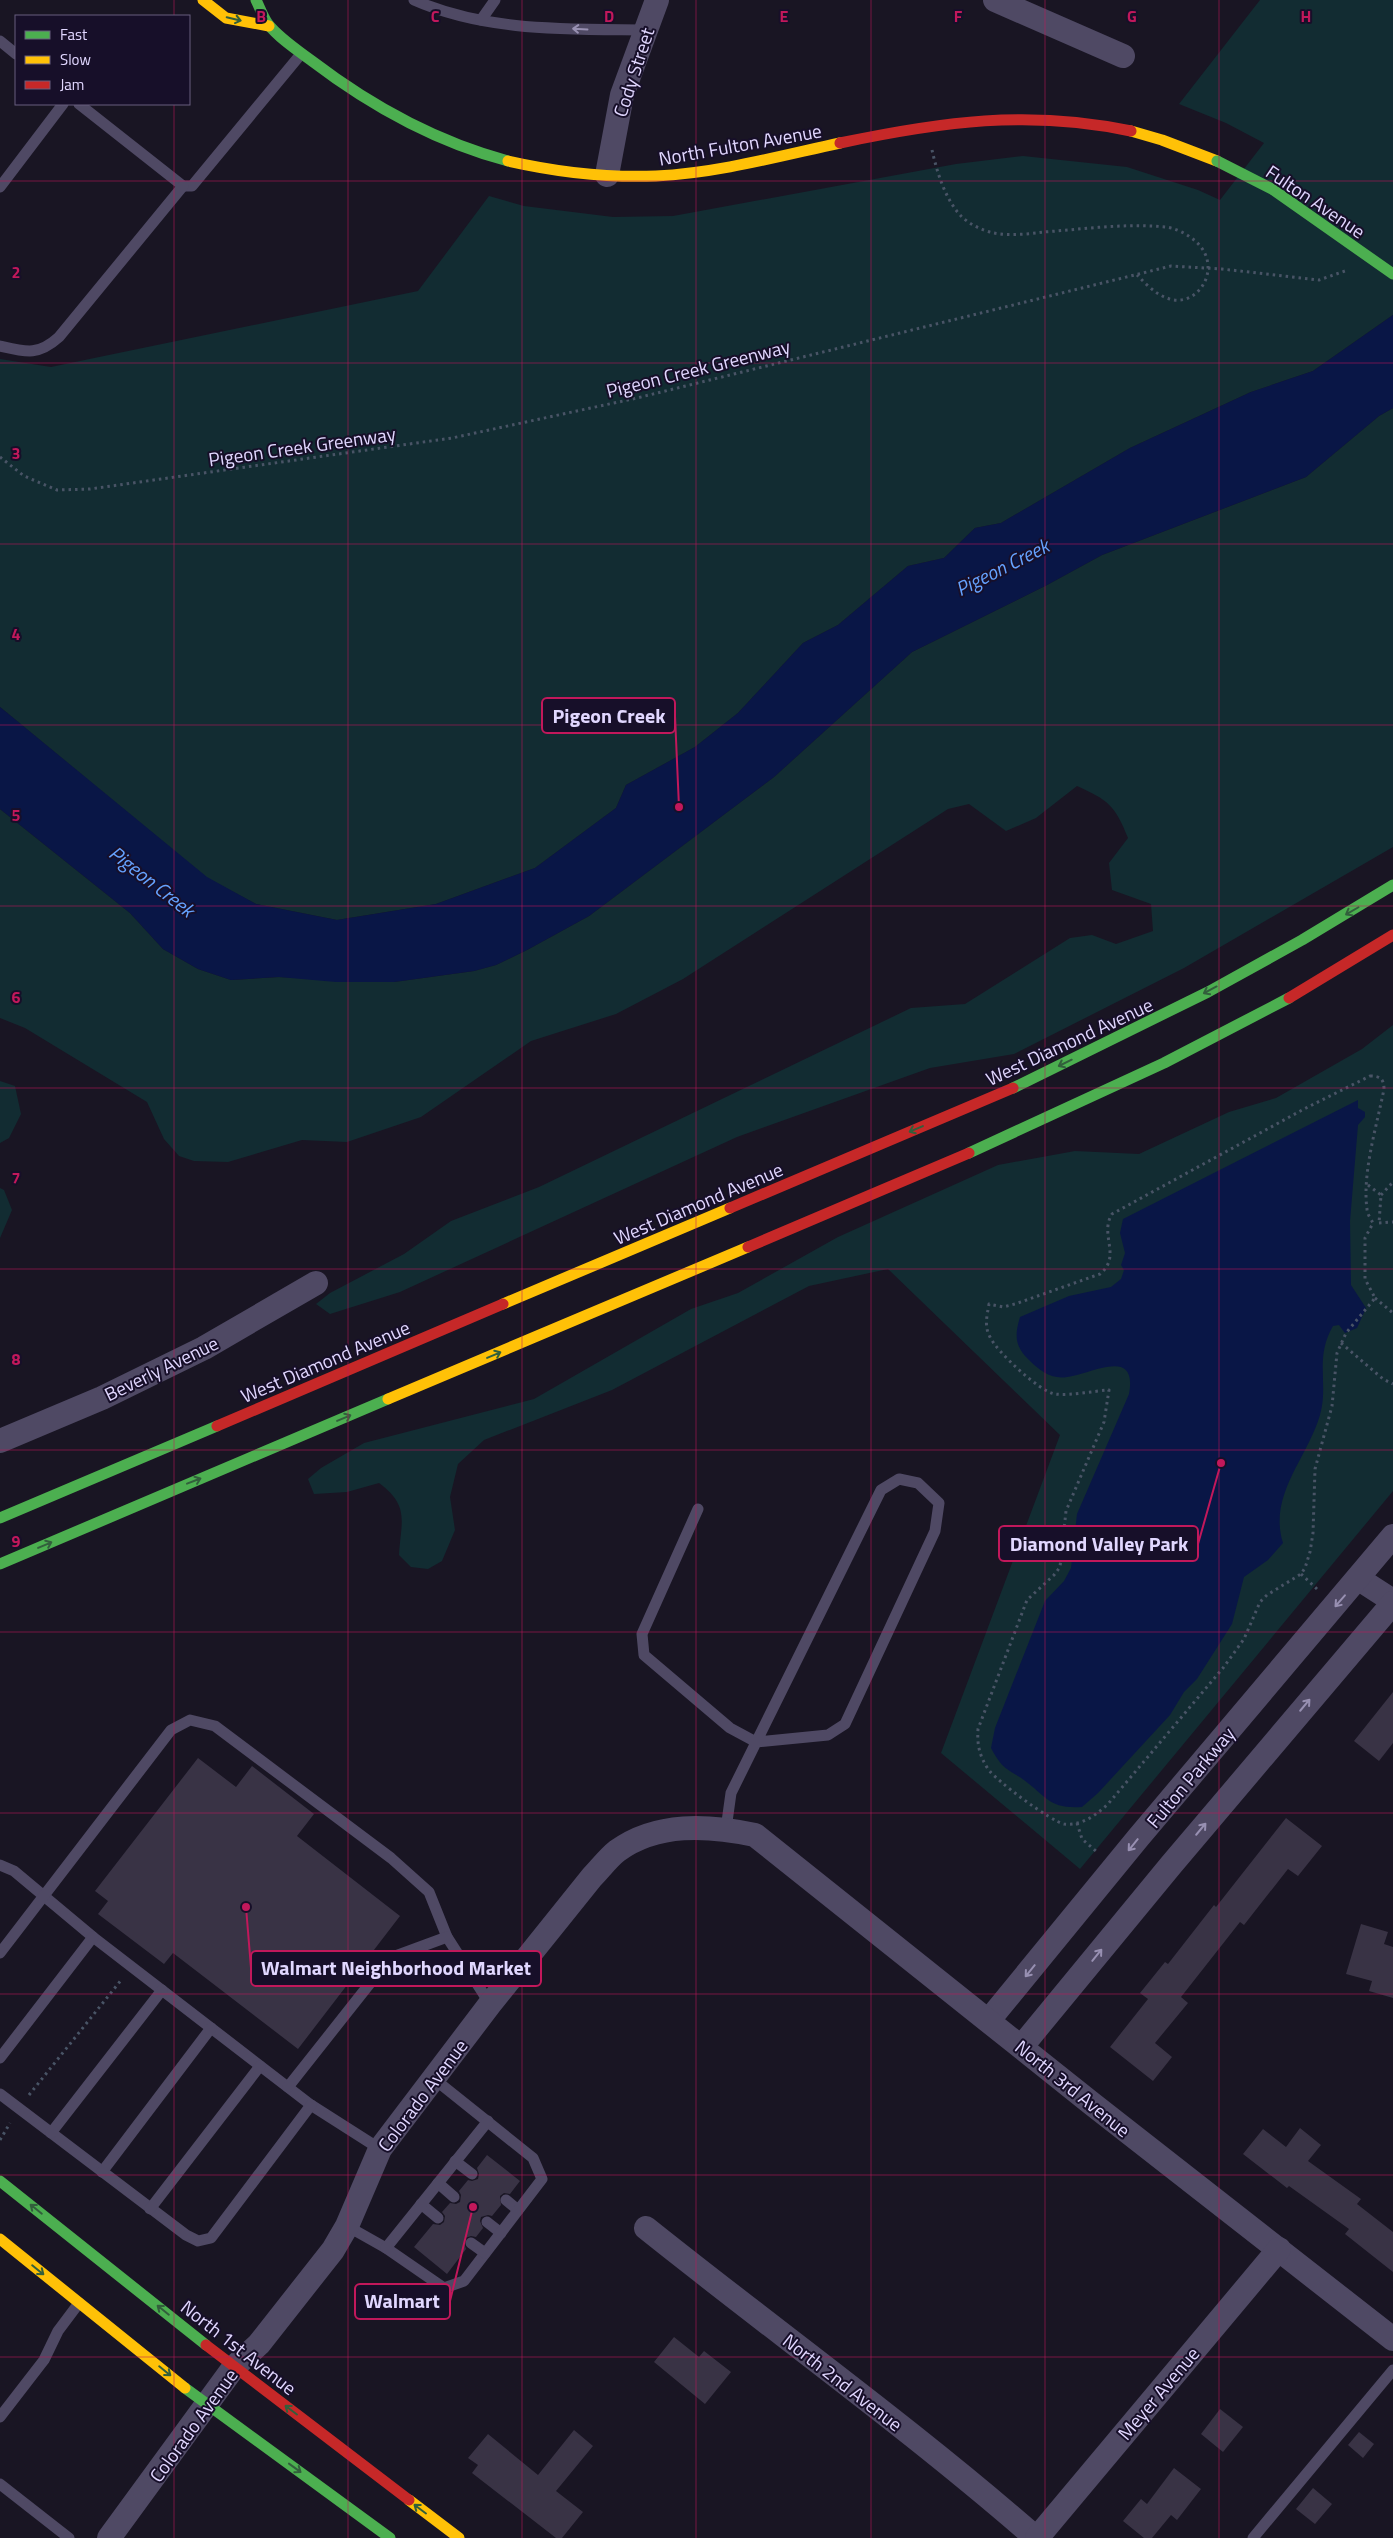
<svg xmlns="http://www.w3.org/2000/svg" width="1393" height="2538" font-family="'Titillium Web',sans-serif">
<style>
.green{fill:#122c32}
.water{fill:#091646}
.building{fill:#393345}
.lines{fill:none;stroke-linecap:round;stroke-linejoin:round}
.path{stroke:#495466;stroke-width:3;stroke-dasharray:2.5 4;stroke-linecap:butt}
.lane{stroke:#4f4964;stroke-width:11}
.street{stroke:#4f4964;stroke-width:24}
.fast{stroke:#4caf50;stroke-width:11}
.slow{stroke:#ffc107;stroke-width:11}
.jam{stroke:#c62828;stroke-width:11}
.fast-bridge{stroke:#4caf50;stroke-width:11}
.oneway{stroke:#325f3c}
.oneway2{stroke:#9890b2}
.grid{fill:none;stroke:#c2185b;stroke-width:1;stroke-opacity:0.55}
.labels{text-anchor:middle;dominant-baseline:central;stroke-width:4;stroke-linejoin:round;paint-order:stroke}
.street-label{font-size:19px;fill:#e1d7ff;stroke:#170f29}
.water-label{font-size:20px;font-style:italic;fill:#65a2ff;stroke:#170f29}
.grid-label{font-size:16px;text-anchor:middle;font-weight:bold;fill:#c2185b;stroke:#170f29;stroke-width:4;stroke-linejoin:round;paint-order:stroke}
.leader{fill:none;stroke:#c2185b;stroke-width:2}
.callout-dot{fill:#c2185b;stroke:#170f29;stroke-width:2}
.callout{fill:#170f29;stroke:#c2185b;stroke-width:2}
.callout-label{font-size:20px;text-anchor:middle;font-weight:bold;fill:#e1d7ff}
</style>
<rect width="100%" height="100%" fill="#191523"/>
<g class="green">
<path d="M1260,0H1393V315L1313,371L1251,392L1130,448L1001,523L975,528L944,558L908,566L838,625L803,643L738,713L695,747L626,785L616,808L535,868L436,904L337,920L256,904L207,878L0,707V359L51,367L418,291L489,196L524,206L613,217L673,216L956,164L1023,156L1127,167L1198,190L1220,200L1264,143L1226,123L1179,104Z"/>
<path d="M1393,408V847L1184,968L1014,1054L930,1068L737,1137L400,1292L330,1314L316,1304L330,1293L404,1254L451,1221L539,1187L911,1008L965,1004L1070,938L1092,935L1116,944L1153,931L1151,904L1112,890L1109,863L1128,838C1115,805 1108,800 1077,786L1036,818L1006,831L969,804L948,809L683,979L616,1014L531,1041L421,1117L347,1142L302,1140L228,1162L194,1161L179,1156L164,1139L147,1102L25,1028L0,1018V809L130,913L163,949L198,969L231,980L279,977L394,982L474,971L496,965L527,950L589,916L774,777L912,652L1047,585L1102,555L1306,477L1379,416Z"/>
<path d="M1393,1025V1491L1080,1869L941,1753L1060,1435L888,1269L809,1286L612,1390L484,1440L458,1464L450,1497L455,1530L442,1561L428,1569L411,1567L399,1555C401,1521 410,1506 379,1483L347,1492L314,1494L308,1479L321,1468L364,1443L534,1399L691,1309L738,1293L838,1237L998,1165L1075,1151L1139,1154L1229,1112L1276,1098L1362,1049Z"/>
<path d="M0,1081L15,1086L21,1114L9,1138L0,1143Z"/>
<path d="M0,1188L4,1190L12,1210L0,1238Z"/>
</g>
<g class="water">
<path d="M1393,315V408L1379,416L1306,477L1102,555L1047,585L912,652L774,777L589,916L527,950L496,965L474,971L394,982H336L279,977L231,980L198,969L163,949L130,913L0,809V707L207,877L256,904L337,920L436,904L535,868L616,808L626,785L695,747L738,713L803,643L838,625L908,566L944,558L975,528L1001,523L1130,448L1251,392L1313,371Z"/>
<path d="M1358,1100V1108L1365,1112V1117L1358,1125L1350,1221L1351,1285L1366,1308L1357,1328L1345,1333L1339,1325L1333,1326C1314,1359 1329,1383 1320,1415C1307,1459 1268,1495 1283,1543L1268,1560L1244,1577L1232,1624L1197,1679L1184,1692L1170,1715L1098,1793L1082,1807C1049,1809 1047,1797 1024,1780C1005,1767 1003,1770 991,1748L995,1728L1045,1601L1064,1581L1071,1568L1077,1514L1129,1394C1139,1340 1080,1382 1057,1377C1046,1376 1035,1366 1028,1359C1014,1345 1015,1334 1020,1317L1069,1296L1111,1287L1121,1279L1124,1270L1121,1265L1125,1253L1120,1233L1123,1219Z"/>
</g>
<g class="building">
<path d="M1393,1692V1743L1379,1761L1354,1741Z"/>
<path d="M198,1758L236,1787L252,1766L314,1814L297,1836L400,1916L298,2049L173,1953L164,1964L98,1914L108,1901L95,1891Z"/>
<path d="M1286,1818L1322,1846L1298,1876L1288,1869L1244,1925L1240,1922L1181,1997L1188,2003L1155,2043L1172,2057L1153,2081L1110,2047L1148,1999L1140,1993L1165,1962L1168,1964L1214,1905L1216,1907Z"/>
<path d="M1361,1924L1388,1932L1384,1944L1393,1947V1998L1369,1991L1372,1981L1346,1974Z"/>
<path d="M1300,2128L1321,2145L1308,2161L1361,2199L1357,2204L1393,2232V2272L1345,2234L1349,2229L1289,2186L1287,2188L1243,2154L1263,2129L1286,2147Z"/>
<path d="M487,2155L520,2181L510,2194L504,2193L500,2196L501,2205L492,2216L488,2215L481,2217L480,2221L483,2228L476,2237L471,2236L465,2238L464,2243L466,2249L447,2274L414,2247L433,2224L440,2225L444,2222L445,2216L442,2212L450,2203L456,2204L460,2202L461,2195L459,2191L468,2180L472,2181L478,2179L479,2174L477,2168Z"/>
<path d="M674,2337L699,2357L704,2351L731,2372L705,2404L654,2362Z"/>
<path d="M1220,2409L1243,2427L1223,2452L1201,2434Z"/>
<path d="M574,2430L593,2446L556,2491L583,2512L562,2538H556L472,2473L478,2465L468,2458L488,2434L538,2475Z"/>
<path d="M1359,2432L1374,2444L1363,2458L1348,2445Z"/>
<path d="M1174,2468L1201,2489L1177,2520L1171,2515L1152,2538H1144L1123,2521L1141,2499L1147,2504Z"/>
<path d="M1313,2488L1332,2504L1315,2524L1296,2509Z"/>
</g>
<g class="lines">
<g class="path">
<path d="M932,150C937,172 945,199 961,216C969,224 983,231 994,233C1010,236 1028,234 1044,232C1084,229 1126,223 1166,227C1174,228 1183,232 1190,237C1228,262 1199,311 1167,298C1155,294 1145,283 1137,275"/>
<path d="M0,457L24,476L57,490L90,489L452,438L637,398L1171,266L1222,269L1319,280L1345,271"/>
<path d="M1370,1076C1380,1076 1384,1079 1384,1089C1377,1125 1362,1173 1367,1209C1367,1214 1371,1219 1373,1223L1365,1238V1279L1375,1298L1346,1333L1337,1353L1332,1406L1315,1469L1313,1533L1310,1552L1305,1568L1301,1574L1267,1595L1260,1602L1244,1639L1223,1668L1108,1804C1096,1815 1082,1826 1064,1824C1052,1822 995,1780 988,1769C979,1755 977,1744 978,1729L1027,1600L1054,1575L1060,1567L1066,1511L1104,1422L1109,1390C1093,1391 1070,1396 1055,1394C1040,1392 997,1352 990,1337C984,1326 987,1316 989,1304L1003,1307L1015,1304L1100,1274C1122,1256 1099,1235 1112,1214L1304,1109Z"/>
<path d="M1368,1185L1381,1195L1379,1223"/>
<path d="M1381,1195L1393,1182"/>
<path d="M1379,1223L1393,1222"/>
<path d="M1375,1298L1393,1313"/>
<path d="M1341,1343L1383,1379L1393,1384"/>
<path d="M1301,1574L1317,1589"/>
<path d="M1077,1823L1082,1839L1097,1852"/>
<path d="M29,2095L122,1979"/>
<path d="M0,2140L10,2123"/>
</g>
<g class="lane">
<path d="M414,0C486,32 569,29 646,30"/>
<path d="M481,20L495,0"/>
<path d="M0,41L16,54"/>
<path d="M79,104L183,186H192L301,54"/>
<path d="M0,187L63,104"/>
<path d="M0,346C26,352 38,356 59,337L183,186"/>
<path d="M698,1509L642,1634L644,1655L730,1728L756,1742L828,1735L845,1724L935,1531L939,1503L918,1483L899,1479L881,1490L731,1793L726,1829"/>
<path d="M0,1865L14,1871L93,1937L311,2105L380,2149"/>
<path d="M0,1953L171,1730L190,1720L215,1726L391,1858L429,1892L447,1937L490,2004"/>
<path d="M0,2058L93,1937"/>
<path d="M288,2087L390,1958L447,1937"/>
<path d="M0,2094L186,2235L198,2241L211,2238L311,2105"/>
<path d="M51,2133L162,1990"/>
<path d="M455,2161L472,2174"/>
<path d="M102,2172L211,2028"/>
<path d="M438,2183L454,2197"/>
<path d="M506,2200L518,2210"/>
<path d="M421,2204L438,2218"/>
<path d="M150,2209L260,2066"/>
<path d="M487,2222L501,2233"/>
<path d="M347,2226L386,2248L444,2288L464,2281L542,2179L533,2158L433,2078"/>
<path d="M471,2243L485,2253"/>
<path d="M386,2248L488,2121"/>
<path d="M0,2417L44,2360L58,2331L79,2303"/>
<path d="M0,2484L69,2538"/>
<path d="M1253,2538L1393,2370"/>
</g>
<g class="street">
<path d="M995,0L1123,56"/>
<path d="M607,175L622,95L657,0"/>
<path d="M0,1441L102,1398L204,1348L316,1283"/>
<path d="M1359,1579L1393,1601"/>
<path d="M989,2020L1138,1838L1393,1536"/>
<path d="M1022,2046L1171,1865L1393,1603"/>
<path d="M646,2228C776,2332 911,2429 1036,2538"/>
<path d="M109,2538L234,2367L259,2344L333,2250L347,2226L380,2149L490,2004L592,1877C600,1869 608,1858 617,1851C657,1822 708,1825 755,1835L1091,2103L1393,2339"/>
<path d="M1037,2538L1279,2249"/>
</g>
<g class="fast">
<path d="M256,0C260,8 263,17 268,24C279,38 297,50 312,61C371,106 437,142 508,161"/>
<path d="M1013,1088L1208,992L1302,940L1393,885"/>
<path d="M969,1153L1164,1063L1289,998"/>
<path d="M0,1518L217,1426"/>
<path d="M0,1564L388,1399"/>
<path d="M0,2181L206,2345"/>
<path d="M185,2388L390,2538"/>
</g>
<g class="slow">
<path d="M203,0L226,18L269,26"/>
<path d="M1131,131L1162,140L1217,161"/>
<path d="M508,161C557,172 606,178 656,176C718,173 780,156 840,143"/>
<path d="M503,1304L730,1208"/>
<path d="M388,1399L748,1247"/>
<path d="M0,2239L185,2388"/>
<path d="M409,2500L459,2538"/>
</g>
<g class="jam">
<path d="M840,143C940,122 1029,109 1131,131"/>
<path d="M1289,998L1393,935"/>
<path d="M730,1208L1013,1088"/>
<path d="M748,1247L969,1153"/>
<path d="M217,1426L503,1304"/>
<path d="M206,2345L409,2500"/>
</g>
<path class="fast-bridge" d="M1217,161L1272,189L1393,274"/>
</g>
<defs><path id="oneway-shaft" d="M-6 0H5M1.5-3L5.5 0L1.5 3" fill="none" stroke-width="1.6" stroke-linecap="round" stroke-linejoin="round" transform="scale(1.25)"/></defs>
<g class="oneway">
<use href="#oneway-shaft" transform="translate(234 19) rotate(13)"/>
<use href="#oneway-shaft" transform="translate(1352 911) rotate(150)"/>
<use href="#oneway-shaft" transform="translate(1210 990) rotate(152)"/>
<use href="#oneway-shaft" transform="translate(1065 1063) rotate(154)"/>
<use href="#oneway-shaft" transform="translate(916 1129) rotate(157)"/>
<use href="#oneway-shaft" transform="translate(494 1355) rotate(-23)"/>
<use href="#oneway-shaft" transform="translate(344 1418) rotate(-23)"/>
<use href="#oneway-shaft" transform="translate(194 1481) rotate(-21)"/>
<use href="#oneway-shaft" transform="translate(45 1545) rotate(-23)"/>
<use href="#oneway-shaft" transform="translate(36 2209) rotate(-141)"/>
<use href="#oneway-shaft" transform="translate(38 2270) rotate(39)"/>
<use href="#oneway-shaft" transform="translate(163 2310) rotate(-141)"/>
<use href="#oneway-shaft" transform="translate(165 2371) rotate(39)"/>
<use href="#oneway-shaft" transform="translate(291 2410) rotate(-143)"/>
<use href="#oneway-shaft" transform="translate(295 2468) rotate(36)"/>
<use href="#oneway-shaft" transform="translate(420 2509) rotate(-143)"/>
</g>
<g class="oneway2">
<use href="#oneway-shaft" transform="translate(580 29) rotate(-177)"/>
<use href="#oneway-shaft" transform="translate(1340 1601) rotate(131)"/>
<use href="#oneway-shaft" transform="translate(1305 1705) rotate(-50)"/>
<use href="#oneway-shaft" transform="translate(1201 1829) rotate(-50)"/>
<use href="#oneway-shaft" transform="translate(1133 1845) rotate(129)"/>
<use href="#oneway-shaft" transform="translate(1097 1955) rotate(-51)"/>
<use href="#oneway-shaft" transform="translate(1030 1971) rotate(129)"/>
</g>
<path class="grid" d="M174,0V16M348,0V2538M522,0V2538M696,0V2538M871,0V2538M1045,0V2538M1219,0V2538M174,104V2538M0,181H1393M0,363H1393M0,544H1393M0,725H1393M0,906H1393M0,1088H1393M0,1269H1393M0,1450H1393M0,1632H1393M0,1813H1393M0,1994H1393M0,2175H1393M0,2357H1393"/>
<g class="labels">
<g class="street-label">
<text transform="translate(633 72) rotate(-72)">Cody Street</text>
<text transform="translate(740 144) rotate(-10)">North Fulton Avenue</text>
<text transform="translate(1316 201) rotate(34)">Fulton Avenue</text>
<text transform="translate(698 368) rotate(-14)">Pigeon Creek Greenway</text>
<text transform="translate(302 446) rotate(-8)">Pigeon Creek Greenway</text>
<text transform="translate(1069 1041) rotate(-25)">West Diamond Avenue</text>
<text transform="translate(698 1203) rotate(-23)">West Diamond Avenue</text>
<text transform="translate(325 1361) rotate(-23)">West Diamond Avenue</text>
<text transform="translate(161 1368) rotate(-26)">Beverly Avenue</text>
<text transform="translate(1190 1777) rotate(-50)">Fulton Parkway</text>
<text transform="translate(1073 2088) rotate(39)">North 3rd Avenue</text>
<text transform="translate(422 2095) rotate(-53)">Colorado Avenue</text>
<text transform="translate(239 2347) rotate(38)">North 1st Avenue</text>
<text transform="translate(843 2382) rotate(38)">North 2nd Avenue</text>
<text transform="translate(1158 2393) rotate(-50)">Meyer Avenue</text>
<text transform="translate(193 2425) rotate(-54)">Colorado Avenue</text>
</g>
<g class="water-label">
<text transform="translate(1002 567) rotate(-27)">Pigeon Creek</text>
<text transform="translate(152 881) rotate(38)">Pigeon Creek</text>
</g>
</g>
<g class="grid-label">
<text x="261" y="22">B</text>
<text x="435" y="22">C</text>
<text x="609" y="22">D</text>
<text x="784" y="22">E</text>
<text x="958" y="22">F</text>
<text x="1132" y="22">G</text>
<text x="1306" y="22">H</text>
<text x="16" y="278">2</text>
<text x="16" y="459">3</text>
<text x="16" y="640">4</text>
<text x="16" y="821">5</text>
<text x="16" y="1003">6</text>
<text x="16" y="1184">7</text>
<text x="16" y="1365">8</text>
<text x="16" y="1547">9</text>
</g>
<path class="leader" d="M679 807L675 716M1221 1463L1198 1544M246 1907L251 1968M473 2207L450 2301"/>
<g class="callout-dot">
<circle cx="679" cy="807" r="5"/>
<circle cx="1221" cy="1463" r="5"/>
<circle cx="246" cy="1907" r="5"/>
<circle cx="473" cy="2207" r="5"/>
</g>
<g class="callout">
<rect x="542" y="698" width="133" height="35" rx="5"/>
<rect x="999" y="1526" width="199" height="35" rx="5"/>
<rect x="251" y="1951" width="290" height="35" rx="5"/>
<rect x="355" y="2284" width="95" height="35" rx="5"/>
</g>
<g class="callout-label">
<text x="609" y="723">Pigeon Creek</text>
<text x="1099" y="1551">Diamond Valley Park</text>
<text x="396" y="1975">Walmart Neighborhood Market</text>
<text x="402" y="2308">Walmart</text>
</g>
<rect x="15" y="15" width="175" height="90" fill="#170f29" stroke="#685f7f"/>
<rect x="25" y="31" width="25" height="8" fill="#4caf50" stroke="#685f7f"/>
<text x="60" y="40" font-size="15" fill="#e1d7ff">Fast</text>
<rect x="25" y="56" width="25" height="8" fill="#ffc107" stroke="#685f7f"/>
<text x="60" y="65" font-size="15" fill="#e1d7ff">Slow</text>
<rect x="25" y="81" width="25" height="8" fill="#c62828" stroke="#685f7f"/>
<text x="60" y="90" font-size="15" fill="#e1d7ff">Jam</text>
</svg>
